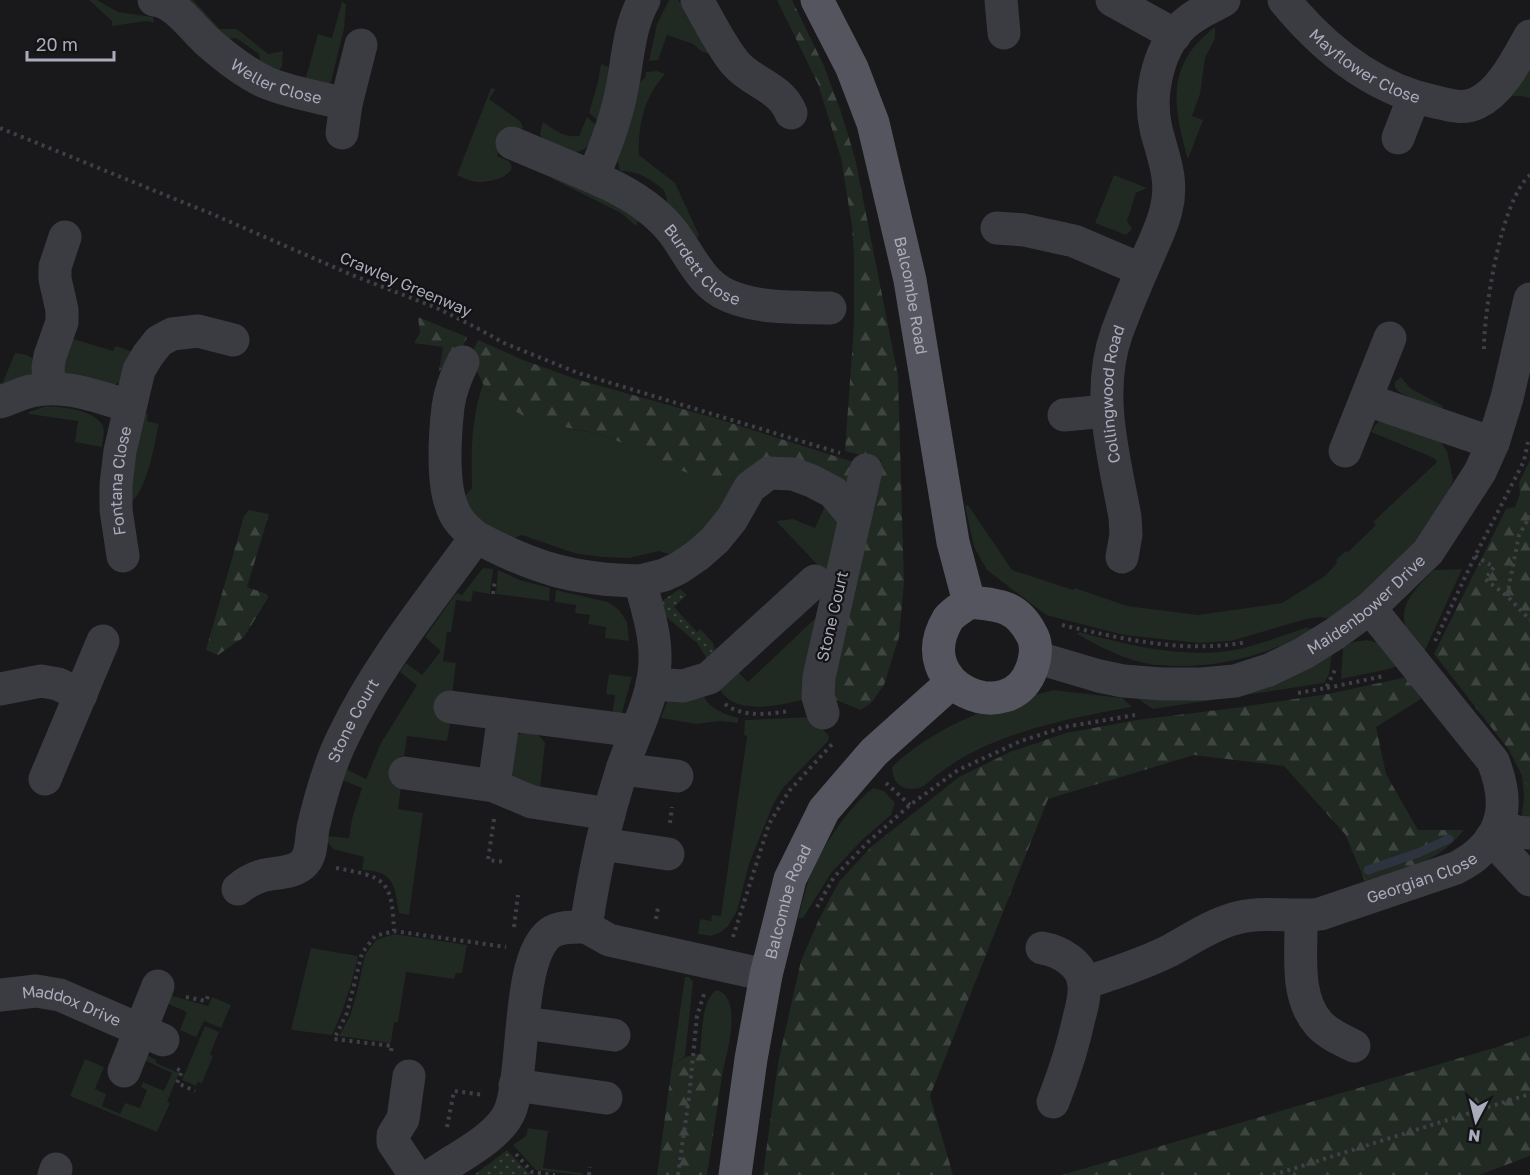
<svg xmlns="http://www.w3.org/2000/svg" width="1530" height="1175" font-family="'Golos Text',sans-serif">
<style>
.grass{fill:#202922}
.forest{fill:url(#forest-firs)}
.park{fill:url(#park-dots)}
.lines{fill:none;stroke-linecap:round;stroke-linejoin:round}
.stream{stroke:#2d343f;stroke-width:9}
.path{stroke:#3f4047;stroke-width:4;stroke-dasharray:3 4.5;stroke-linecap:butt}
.minor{stroke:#3b3b42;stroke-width:33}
.major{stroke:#55555f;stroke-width:33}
.labels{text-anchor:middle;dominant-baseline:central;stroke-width:4.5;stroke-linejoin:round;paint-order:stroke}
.street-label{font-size:16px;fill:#aaacbb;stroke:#141316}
</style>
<defs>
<pattern id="forest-firs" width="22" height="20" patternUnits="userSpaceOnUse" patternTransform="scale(1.5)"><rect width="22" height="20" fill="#202922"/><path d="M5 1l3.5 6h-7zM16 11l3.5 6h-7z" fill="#3e4540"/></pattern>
<pattern id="park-dots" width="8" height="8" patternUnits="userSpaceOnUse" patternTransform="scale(1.5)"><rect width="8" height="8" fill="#202922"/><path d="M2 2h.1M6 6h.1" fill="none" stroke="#3e4540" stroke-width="1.8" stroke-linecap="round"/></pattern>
</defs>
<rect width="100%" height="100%" fill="#19181b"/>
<g class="grass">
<path d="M89,0H97L118,12L153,17L154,23L147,21L112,26V21Z"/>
<path d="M185,0H193L220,29H237L268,54L283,51L282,66L278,73L261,68L259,54L236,38L221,40Z"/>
<path d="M669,0H678L693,20L710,54L701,51L693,44L667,35L658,60L649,61L657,24Z"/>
<path d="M342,2L346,4L344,29L331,82L325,87L305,81L318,34L332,38Z"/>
<path d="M1215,27V38L1205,58L1200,94L1192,116L1203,120L1188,159C1173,106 1165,65 1215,27Z"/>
<path d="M1530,50V98L1521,96H1499Z"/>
<path d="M601,64L609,67L601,123L589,113L598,82Z"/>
<path d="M657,71L665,74C644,98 638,124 639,155L675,183L699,235L697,238L669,208L664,190C650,179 639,171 620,171L616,153L634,87L645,78L646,72Z"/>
<path d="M491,88L496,89L489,99L520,121L523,127L520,134L506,135L497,156L509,161L512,167C510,178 488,183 477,182C470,181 463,178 457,175Z"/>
<path d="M587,117L598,127C584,161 574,154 544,142L540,134L543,122C555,130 564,138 579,136Z"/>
<path d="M1114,175L1147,188L1136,193L1127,221L1132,229L1126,235L1095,223Z"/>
<path d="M549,177L632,208L638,221L636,226L621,213Z"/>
<path d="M67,337L113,351L116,346L133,352L125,378L110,388L62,378Z"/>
<path d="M15,353L27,355L38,361L39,373L0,393V383L3,382Z"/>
<path d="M1401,377L1410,388L1443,406L1441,413L1399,392L1395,387V382Z"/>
<path d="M483,384L505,405L566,428L600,434L632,447L744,472L716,518L675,556L659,551L629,558L602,557L574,553L522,535L507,541L484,526L462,499L472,488C471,451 471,419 483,384Z"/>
<path d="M46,406C62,407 90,409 101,423C106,429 103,439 102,447L75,442L78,421L29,414V412Z"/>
<path d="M148,414L147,421L159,424C154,444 147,495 128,504L140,415Z"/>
<path d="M1383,419L1440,441L1447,451L1453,479L1447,498L1404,558L1332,620L1321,617L1306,619L1231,641L1199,643L1124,635L1046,615L987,570L974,547L965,506L968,505L1012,570L1073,590L1075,588L1127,606L1198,615L1282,603L1325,576L1337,563L1336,560L1346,551L1348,552L1376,525L1373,522L1437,462L1434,458L1371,432L1376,424Z"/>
<path d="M824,508L836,512L841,518L830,578L776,521L793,519L815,528Z"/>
<path d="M483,568L493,569L490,594L473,591L471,602L456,600L451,632H447L443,661L456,663L452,695L444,721L450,723L447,741L407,736L404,757L400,756L396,787L401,788L398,809L423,813L409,915L399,913C394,885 395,871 362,870L364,857L333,849L327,841L326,836L349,838L352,819L362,788L342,780L346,769L366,779L381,743L417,685L400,672L406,663L422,675L441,651L425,637L454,596L457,593L462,595Z"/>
<path d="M1462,569L1421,659C1395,616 1398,605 1434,570Z"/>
<path d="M498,570L520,580L550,588L549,601L496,594Z"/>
<path d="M556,590L608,602L619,610L627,622L629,641L605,638L606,627L588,624L590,615L575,613L576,605L555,602Z"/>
<path d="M823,611L805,699C783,705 740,715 723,694C720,691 718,685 716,681L735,669L748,682Z"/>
<path d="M1305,628L1318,629C1270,653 1227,667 1172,666C1165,665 1156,666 1149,664C1123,659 1100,647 1077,634L1079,632C1128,645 1184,659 1234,650C1258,645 1282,636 1305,628Z"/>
<path d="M1367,640L1387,645L1404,663L1389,669L1341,679L1343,648L1353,642Z"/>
<path d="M1332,653L1329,674L1324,683L1153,709L1138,699L1175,700Z"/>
<path d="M609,674L632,677L621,716H612L615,695L606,694Z"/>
<path d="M1053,690L1122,698L1132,707C1081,716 1029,726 981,748C968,754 953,763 941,772C934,776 927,786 919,788C902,792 892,783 892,767C937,724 995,705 1053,690Z"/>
<path d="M702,692C708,709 722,713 738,718V723L719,721L697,724L661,718L670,693Z"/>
<path d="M811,717L829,736L828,741L783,788L773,805L749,864L737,911L728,926L721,932L711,936L698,934L700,919L711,921L712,915L721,916L747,736L744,735L745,720Z"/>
<path d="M523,732C533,732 539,734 545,743L540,789L512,782L515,736Z"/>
<path d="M1522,774L1527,785L1530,787V821L1521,820L1524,798Z"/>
<path d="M873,788L884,791L895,803L891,815L863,839L831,873L803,918H798C801,907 804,894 808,882C820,849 846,810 873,788Z"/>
<path d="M394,934L467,945L462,973H456L454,979L406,972L398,1022H394L391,1043L339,1036L350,1016L358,988L365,955L376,940Z"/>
<path d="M311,948L358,956C352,984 344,1009 332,1035L291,1030Z"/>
<path d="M685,977H689L693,982L685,1056L672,1066Z"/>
<path d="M717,990C744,998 726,1055 722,1076L707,1055L700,1054C702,1038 701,998 717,990Z"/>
<path d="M169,995L208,1006L212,997L231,1005L221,1028L204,1021L196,1037L180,1030L187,1012L166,1003Z"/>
<path d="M205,1026L219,1032L210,1054L213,1056L202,1083L198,1082L196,1086L182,1080Z"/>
<path d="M145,1054L156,1060V1063L179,1073L167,1102L170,1103L157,1132L70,1096L85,1059L104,1067L95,1089L106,1094L102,1106L120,1114L125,1103L140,1108L147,1090L141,1087L143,1082L164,1091L172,1073L146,1061Z"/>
<path d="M528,1128L548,1131L543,1168L583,1173L582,1175L536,1170L513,1145L526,1136Z"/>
</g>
<g class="forest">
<path d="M777,0H792L824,66L841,112L855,158L898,376L904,583L899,637L884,685L872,702L861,710L836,700L831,688V675L881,460L845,451L854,324V258L852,226L841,158L818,84Z"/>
<path d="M418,317L467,337L458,358L439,371L443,347L414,343L420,333Z"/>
<path d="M478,340L523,360L579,380L715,418L860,464L853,489L744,472L706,479L662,464L632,447L600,434L532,421L505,405L483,384L475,367L468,362Z"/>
<path d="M1530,460V787L1527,785L1509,750L1434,654L1506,509L1515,507L1520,494L1519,483Z"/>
<path d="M249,510L269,514L247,587L267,594L268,598L244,637L218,655L206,650L244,516Z"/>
<path d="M1407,677L1421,699L1376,727L1386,774L1418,830H1464C1436,865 1405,868 1365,881L1345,834L1284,766L1194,755L1048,799L930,1096L953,1175H763L778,1063L801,961L819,919L839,882L871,847L959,777L1010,752L1066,733L1137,720L1234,708L1328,694Z"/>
<path d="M1530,1035V1156L1479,1175H1062L1362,1087L1497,1047Z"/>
<path d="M700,1054L707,1055L722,1076L707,1175H657L672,1066L685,1057Z"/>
</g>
<g class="park">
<path d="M680,589L687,595L674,607L697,632L700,629L713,643L717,661L710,663L697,643L663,614V600Z"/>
<path d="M507,1150L531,1175H474Z"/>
</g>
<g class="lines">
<path class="stream" d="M1368,870L1418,853L1449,839"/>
<g class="path">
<path d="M0,128L212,214L352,275L437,308L477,328L504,343L578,373L840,453"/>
<path d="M1484,349C1484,310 1501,200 1530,175"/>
<path d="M1475,556L1494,567L1485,579L1507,596L1530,620"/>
<path d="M493,594L495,580"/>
<path d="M1507,596L1519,535L1530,516"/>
<path d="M1062,625C1123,639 1185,654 1247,642"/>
<path d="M1435,641L1475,556L1524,461L1528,442"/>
<path d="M1327,688L1384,676"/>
<path d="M1298,693L1326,688L1335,670"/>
<path d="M725,704C743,718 769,714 790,711"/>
<path d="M886,783L910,805"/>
<path d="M494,819L488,860L506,862"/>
<path d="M670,823L672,807"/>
<path d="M336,868C385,877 392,879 394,931"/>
<path d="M817,907L834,877L868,842L910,805L958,770L1021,741L1064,727L1135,715"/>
<path d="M656,919L658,907"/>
<path d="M514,927L518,895"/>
<path d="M733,937L769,824L789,791L834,742"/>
<path d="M186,997L206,1001L208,996"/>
<path d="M391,1051L392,1046L334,1039L347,1013L362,953L375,936L394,931L506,947"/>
<path d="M177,1069L182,1071L177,1083L195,1091"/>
<path d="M447,1127L454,1091L484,1095"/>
<path d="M516,1154L532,1172L555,1175"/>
<path d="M589,1175L590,1167"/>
<path d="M678,1175L689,1097L697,1016L705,991"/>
<path d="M1273,1175L1530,1094"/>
</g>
<g class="minor">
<path id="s1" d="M154,0C176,2 192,28 208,42C225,57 244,72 265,82C290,93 320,97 346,104"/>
<path id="s2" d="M644,0C627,30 628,65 620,98C614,125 604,151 593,177C623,190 651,205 672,231C690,254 700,284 729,296C760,309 797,307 830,308"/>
<path d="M697,0C708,19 722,48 736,64C754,84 781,87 791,113"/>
<path d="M1001,0L1004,33"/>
<path d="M1112,0L1175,35"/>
<path id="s3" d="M1284,0C1324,49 1374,89 1436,102C1450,105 1463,110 1477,103C1501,92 1517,59 1530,36"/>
<path d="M342,133L346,104L361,45"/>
<path d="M1398,138L1414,97"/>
<path d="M512,143L593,177"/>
<path d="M997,228L1024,230L1074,241L1142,270"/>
<path d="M49,388L48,367L50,356L62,322V310L55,279V267L65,237"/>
<path d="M1367,400L1493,443"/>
<path d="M0,402C10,399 21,393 31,391C64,383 98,397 129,406"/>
<path d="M1064,415L1106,411"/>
<path d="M1345,451L1390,338"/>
<path d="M855,518L866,470"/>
<path id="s4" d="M123,556L116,510V485L120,451L139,370L148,355L159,341L172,334L198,331L233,340"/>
<path id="s5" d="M1122,557L1126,535L1125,517C1114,456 1095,393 1117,332C1127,305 1138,279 1150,252C1156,238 1163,224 1166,210C1174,180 1163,157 1156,129C1148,94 1158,44 1188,21C1199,12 1212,7 1224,0"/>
<path d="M640,581L664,575L679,568L698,555L715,540L732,519L750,487L769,473L793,474L812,481L833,492L855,518L819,677L818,697L823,713"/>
<path id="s6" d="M1035,657L1099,676L1123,681L1162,684H1202L1235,681L1269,670L1304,653L1336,633L1370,608L1428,552L1480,472L1493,443L1507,398L1530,299"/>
<path d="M652,684L683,686L709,678L815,581"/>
<path d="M0,689L41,681L58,684L81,695"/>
<path d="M450,707L635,731"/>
<path d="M622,769L677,776"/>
<path d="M405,773L494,786L532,802L609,814"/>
<path d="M45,779L103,641"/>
<path d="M494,786L504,714"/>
<path d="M1499,826L1517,832L1530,833"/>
<path d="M1491,838L1530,880"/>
<path d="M602,844L668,854"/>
<path id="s7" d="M238,889C245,883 252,879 261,876C275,872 294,874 304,863C312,854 311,840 313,828C320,798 329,765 343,737C377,665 430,601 476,537C465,528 455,519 451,504C442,479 445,433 448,407C450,392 456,376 463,362"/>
<path d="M1301,917C1302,951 1294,996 1319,1024C1328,1034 1342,1040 1354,1046"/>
<path d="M586,927L609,940L766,975"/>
<path d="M1042,948C1060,951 1083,964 1084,985C1085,996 1082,1007 1079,1018C1073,1047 1064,1074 1053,1102"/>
<path id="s8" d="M1084,983C1112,974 1140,965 1167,952C1188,941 1209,926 1233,919C1260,910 1291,918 1320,914L1456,868C1463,864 1471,860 1476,855C1508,829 1507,796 1493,761L1370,608"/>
<path id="s9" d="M0,995L36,991L60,995L163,1040"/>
<path d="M524,1023L614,1035"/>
<path d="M124,1071L158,986"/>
<path d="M409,1076L403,1119L393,1135V1142L415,1175"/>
<path d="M515,1085L606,1098"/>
<path d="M54,1175L56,1169"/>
<path d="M432,1175C455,1158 499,1138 510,1111C526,1069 516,959 550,933C560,926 574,927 586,927C594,873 606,818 623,767C634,733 654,698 655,662C656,634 647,608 640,581C574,580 534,568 476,537"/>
</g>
<g class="major">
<path id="s10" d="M817,0L852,68L873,123L910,280L953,542L969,602"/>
<path d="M969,602C998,605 1016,605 1031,633C1038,644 1036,656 1032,668C1011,730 907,687 948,619C952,613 963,607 969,602Z"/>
<path id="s11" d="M735,1175L751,1059L766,975L790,879L824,810L874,752L951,683"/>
</g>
</g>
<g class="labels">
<g class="street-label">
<text stroke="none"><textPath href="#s3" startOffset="106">Mayflower Close</textPath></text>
<text stroke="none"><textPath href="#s1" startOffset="150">Weller Close</textPath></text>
<text stroke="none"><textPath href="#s2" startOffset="328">Burdett Close</textPath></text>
<text transform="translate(406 284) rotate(23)">Crawley Greenway</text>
<text stroke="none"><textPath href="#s10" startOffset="312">Balcombe Road</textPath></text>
<text stroke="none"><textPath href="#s5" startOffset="165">Collingwood Road</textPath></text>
<text stroke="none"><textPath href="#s4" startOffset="76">Fontana Close</textPath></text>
<text stroke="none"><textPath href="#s6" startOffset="357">Maidenbower Drive</textPath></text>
<text transform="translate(832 616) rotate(-77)">Stone Court</text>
<text stroke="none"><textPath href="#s7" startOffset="224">Stone Court</textPath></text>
<text stroke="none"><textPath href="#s8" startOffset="358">Georgian Close</textPath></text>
<text stroke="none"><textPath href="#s11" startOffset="279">Balcombe Road</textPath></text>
<text stroke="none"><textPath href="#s9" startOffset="74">Maddox Drive</textPath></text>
</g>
</g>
<g transform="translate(1476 1121) rotate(187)" stroke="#141316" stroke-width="4.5" paint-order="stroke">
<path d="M0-4.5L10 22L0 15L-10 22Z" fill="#aaacbb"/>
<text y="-9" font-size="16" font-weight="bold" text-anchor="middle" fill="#aaacbb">N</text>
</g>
<path d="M27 51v9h87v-9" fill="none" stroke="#aaacbb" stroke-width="3"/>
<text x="36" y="51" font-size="18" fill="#aaacbb" stroke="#141316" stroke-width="4.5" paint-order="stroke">20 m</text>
</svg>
